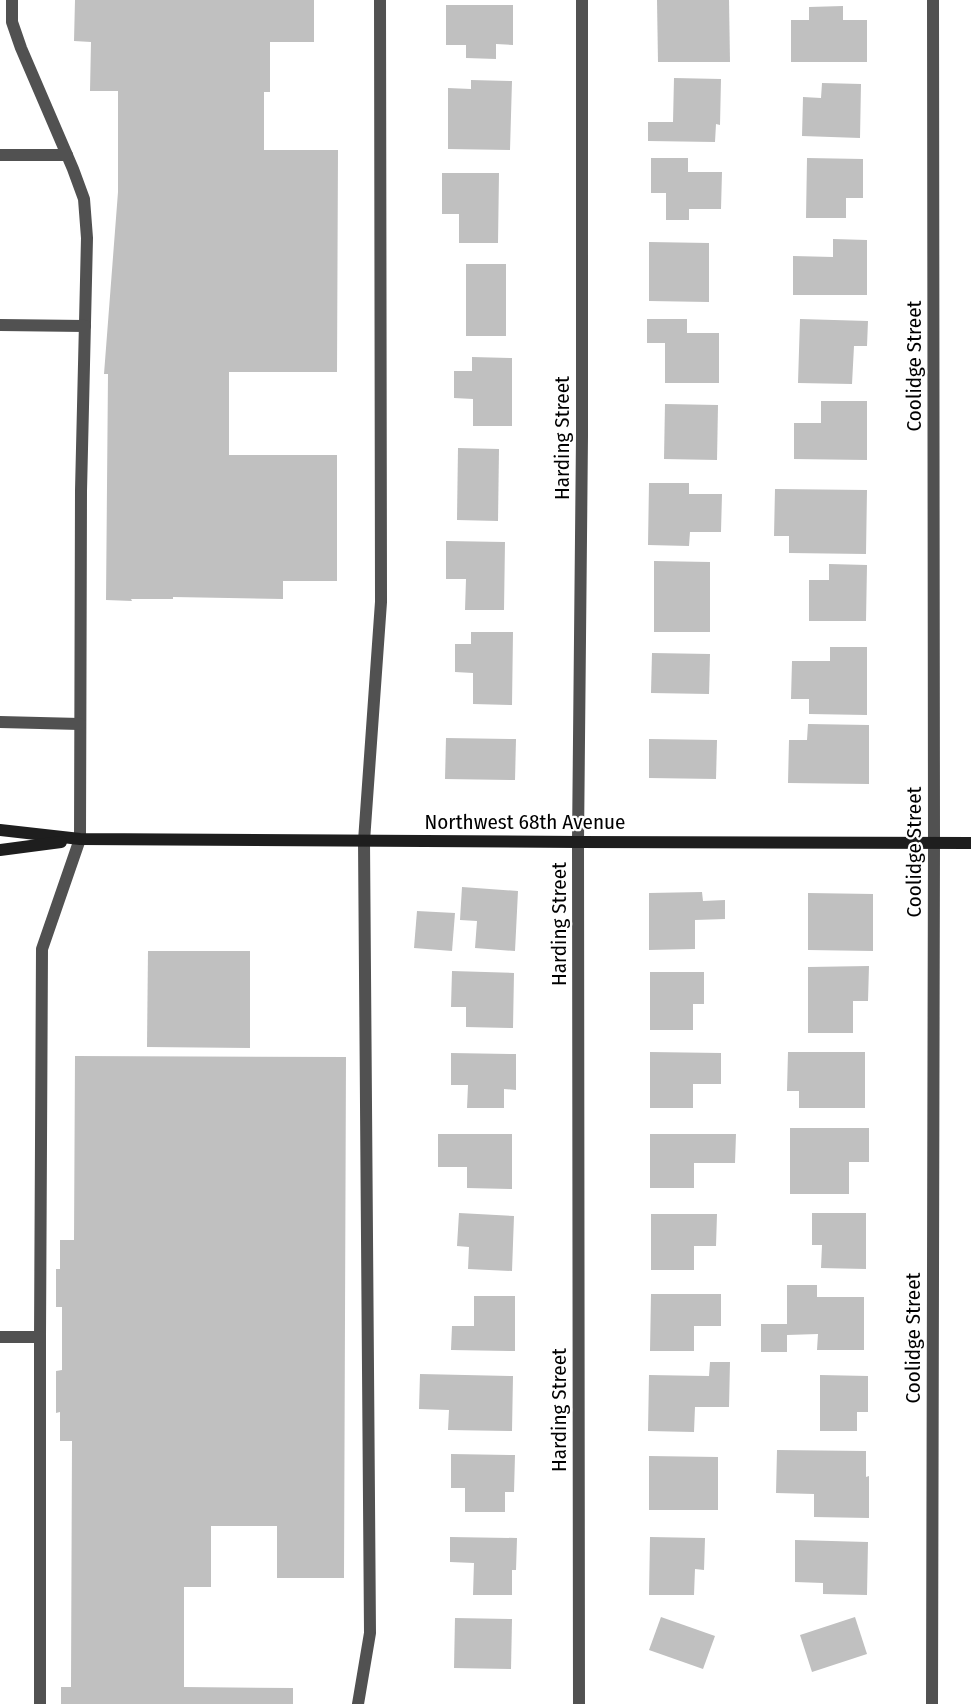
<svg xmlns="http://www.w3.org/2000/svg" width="971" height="1704" font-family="'Fira Sans Condensed',sans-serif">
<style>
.building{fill:#c0c0c0}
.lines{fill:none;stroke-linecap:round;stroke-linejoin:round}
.lane{stroke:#515151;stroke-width:12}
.street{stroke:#515151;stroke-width:12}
.secondary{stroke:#1e1e1e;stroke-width:12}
.labels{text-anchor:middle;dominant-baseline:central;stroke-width:4.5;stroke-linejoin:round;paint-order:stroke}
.street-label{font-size:21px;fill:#000;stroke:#fff}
</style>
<rect width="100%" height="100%" fill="#fff"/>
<g class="building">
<path d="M75,0H314V42H270V92H264V150H338L337,372H229V455H337V581H283V599L173,597V599H131L132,601L106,600L108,374H104L118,192V91H90L91,42L74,41Z"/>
<path d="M657,0H729L730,62H658Z"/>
<path d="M446,5H513V45L496,44V59L466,58V45H446Z"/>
<path d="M843,6V20H867V62H791V20H809V7Z"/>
<path d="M674,78L721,79L720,125L716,124L715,142L648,141V122H673Z"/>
<path d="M471,80L512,81L510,150L448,149V88L471,89Z"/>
<path d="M822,83L861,84L860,138L802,136L803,97L821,98Z"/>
<path d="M651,158H688V172H722L721,209H689V220H666V193H651Z"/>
<path d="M807,158L863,159V198H846V218H806Z"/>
<path d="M442,173H499L498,243H459V214H442Z"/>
<path d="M833,239L867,240V295H793V256L833,257Z"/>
<path d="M649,242L709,243V302L649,301Z"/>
<rect x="466" y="264" width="40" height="72"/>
<path d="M647,319H687V333H719V383H665V343H647Z"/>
<path d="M800,319L868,321L867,346H854L852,384L798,383Z"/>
<path d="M472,357L512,358V426H473V399L454,398V371H472Z"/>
<path d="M821,401H867V460L794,459V423H821Z"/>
<path d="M665,404L718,405L717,460L664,459Z"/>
<path d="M458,448L499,449L498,521L457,520Z"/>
<path d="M649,483H689V494H722L721,532H690L689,546L648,545Z"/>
<path d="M775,489L867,490L866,554L789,553V536H774Z"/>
<path d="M446,541L505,542L504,610H465L466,579H446Z"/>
<path d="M654,561L710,562V632H654Z"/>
<path d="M829,564L867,565L866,621H809V580H829Z"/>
<path d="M471,632H513L512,705L473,704V673L455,672V644H471Z"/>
<path d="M830,647H867V715L809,714V699H791L792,661H830Z"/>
<path d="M652,653L710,654L709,694L651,693Z"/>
<path d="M808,724L869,725V784L788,783L789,740H807Z"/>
<path d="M446,738L516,739L515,780L445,779Z"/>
<path d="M649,739L717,740L716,779L649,778Z"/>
<path d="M462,887L518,891L515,951L475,948L477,921L460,920Z"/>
<path d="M702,892L703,901L725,900V919L695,920V949L649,950V893Z"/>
<path d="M808,893L873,894V951L808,950Z"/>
<path d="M417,911L455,913L452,951L414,948Z"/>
<path d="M148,951H250V1048L147,1047Z"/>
<path d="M869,966L868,1001H853V1033H808V967Z"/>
<path d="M452,971L514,973L513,1028L466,1027V1007H451Z"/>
<path d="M650,972H704V1004H693V1030H650Z"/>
<path d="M650,1052L721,1053V1084H693V1108H650Z"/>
<path d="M788,1052H865V1108H799V1091H787Z"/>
<path d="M451,1053L516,1054V1090L504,1089V1108H467L468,1085H451Z"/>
<path d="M75,1056L346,1057L344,1578H277V1526H211V1587H184V1687L293,1688V1704H61V1687H71L72,1441H60V1412L56,1413V1371L62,1370V1307H56V1269H60V1240H74Z"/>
<path d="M790,1128H869V1162H849V1194H790Z"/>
<path d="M438,1134H512V1189L467,1188V1167H438Z"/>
<path d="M650,1134H736L735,1163H694V1188H650Z"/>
<path d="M459,1213L514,1216L512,1271L468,1269L469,1247L457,1246Z"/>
<path d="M812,1213H866V1269L821,1268L822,1245H812Z"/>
<path d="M651,1214H717L716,1246H694V1270H651Z"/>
<path d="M787,1285H817V1297H864V1350H817L818,1334L787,1335V1352H761V1324H787Z"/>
<path d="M651,1294H721V1326H694V1351H650Z"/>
<path d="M474,1296H515V1351L451,1350L452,1326H474Z"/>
<path d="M710,1362H730L729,1407H695L694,1432L648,1431L649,1375L709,1376Z"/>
<path d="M420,1374L513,1376L512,1431L448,1430L449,1410L419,1409Z"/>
<path d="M820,1375L868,1376V1412H857V1431H820Z"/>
<path d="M777,1450L866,1451V1477L869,1476V1518L814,1517V1494L776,1493Z"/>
<path d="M451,1454L515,1455L514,1492H505V1512H465V1488H451Z"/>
<path d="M649,1456L718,1457V1510H649Z"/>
<path d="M450,1537L517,1538L516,1570H512V1595H473L474,1563L450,1562Z"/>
<path d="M650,1537L705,1538L704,1570L695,1569L694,1595H649Z"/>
<path d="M795,1540L868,1542L867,1595L823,1594V1583L795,1582Z"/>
<path d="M661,1617L715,1636L703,1669L649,1650Z"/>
<path d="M855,1617L867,1654L812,1672L800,1635Z"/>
<path d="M455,1618L512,1619L511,1669L454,1668Z"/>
</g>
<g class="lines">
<g class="lane">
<path d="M12,0V22L21,48L73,169L84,199L87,238L81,491L80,839L42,949L40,1337V1704"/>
<path d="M0,155H67"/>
<path d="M0,325L85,326"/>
<path d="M0,722L80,724"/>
<path d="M0,1337H40"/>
<path d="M358,1704L370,1633L364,841L381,602L380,0"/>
</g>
<g class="street">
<path d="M579,1704L578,842L582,436V0"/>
<path d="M932,1704L934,842L933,0"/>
</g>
<g class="secondary">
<path d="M0,830L80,839L578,842L971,843"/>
<path d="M0,850L61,842"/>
</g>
</g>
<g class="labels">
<g class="street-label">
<text transform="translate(914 366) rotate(-90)">Coolidge Street</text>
<text transform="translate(562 438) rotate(-90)">Harding Street</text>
<text x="525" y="822">Northwest 68th Avenue</text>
<text transform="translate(914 852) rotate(-90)">Coolidge Street</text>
<text transform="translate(559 924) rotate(-90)">Harding Street</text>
<text transform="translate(913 1338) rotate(-90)">Coolidge Street</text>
<text transform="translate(559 1410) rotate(-90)">Harding Street</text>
</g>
</g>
</svg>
